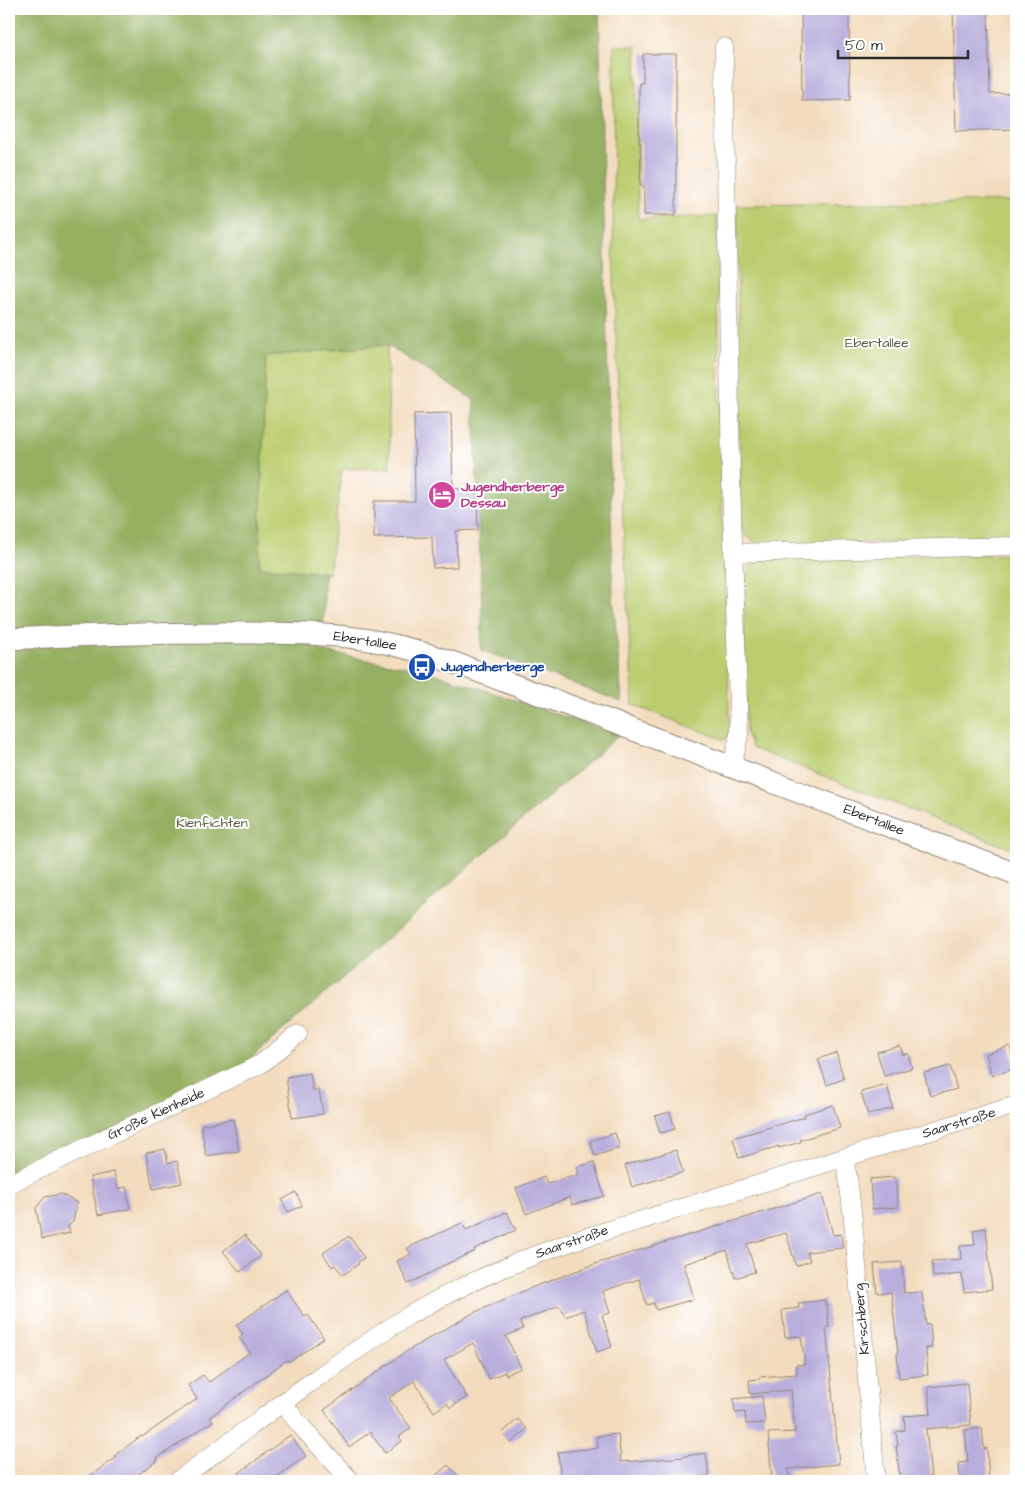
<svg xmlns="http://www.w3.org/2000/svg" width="1025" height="1490" font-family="'Architects Daughter',sans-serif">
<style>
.green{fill:#bccd70;stroke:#747c4e}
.forest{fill:#95b062;stroke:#606e46}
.building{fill:#b8addc}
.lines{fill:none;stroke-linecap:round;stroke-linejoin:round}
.minor-casing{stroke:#8f8474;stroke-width:19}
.tertiary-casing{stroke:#8f8474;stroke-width:23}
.minor{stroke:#fff;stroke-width:18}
.tertiary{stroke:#fff;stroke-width:21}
.labels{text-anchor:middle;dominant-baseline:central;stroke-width:4;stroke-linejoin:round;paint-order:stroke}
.park-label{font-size:14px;fill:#565c40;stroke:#fff}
.hotel-label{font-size:14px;font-weight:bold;fill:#b23c85;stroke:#fff;text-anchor:start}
.street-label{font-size:14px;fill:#2b2b2b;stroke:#fff}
.transit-label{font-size:14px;font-weight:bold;fill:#164399;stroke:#fff;text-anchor:start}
</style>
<rect width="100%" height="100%" fill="#fff"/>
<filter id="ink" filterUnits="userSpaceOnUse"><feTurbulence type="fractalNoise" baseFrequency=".02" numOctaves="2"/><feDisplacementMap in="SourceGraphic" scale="10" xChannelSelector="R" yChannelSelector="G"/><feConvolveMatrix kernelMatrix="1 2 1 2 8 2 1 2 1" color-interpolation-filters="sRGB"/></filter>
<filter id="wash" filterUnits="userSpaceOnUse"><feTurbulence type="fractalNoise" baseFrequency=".0096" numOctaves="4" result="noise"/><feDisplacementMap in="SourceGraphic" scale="20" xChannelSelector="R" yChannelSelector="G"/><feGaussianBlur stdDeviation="1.12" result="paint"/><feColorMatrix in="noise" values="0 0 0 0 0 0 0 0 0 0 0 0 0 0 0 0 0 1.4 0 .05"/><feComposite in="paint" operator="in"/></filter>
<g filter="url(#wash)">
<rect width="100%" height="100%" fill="#f3dcbd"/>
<g class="green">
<path d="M614,46H636L638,219L717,216L721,480L730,731L725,740L633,705L623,523L613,249Z"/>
<path d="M1016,201V539L761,545L748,538L739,526L740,479L737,205Z"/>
<path d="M387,345L390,468L342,469L329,573L259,567L265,356Z"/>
<path d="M1016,554V851L752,748L746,732L744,579L752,565L765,559Z"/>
</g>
<path class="forest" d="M9,9H599L613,596L622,702L481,650L482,609L474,400L387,345L266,356L259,567L329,573L324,576V615L320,651L428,671L619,735L240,1068L9,1179Z"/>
<g id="blocks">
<g class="building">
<path d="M801,9H849L850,100L802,101Z"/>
<path d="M953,9H988L990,94L1016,93V129L956,131Z"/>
<path d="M643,54H676V215H644V186H640L641,143H639V83H643Z"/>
<path d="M451,413L453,487H455V489H477L478,530L456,531L457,567L433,568L432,537L374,538V501H415L414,414Z"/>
<path d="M900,1046L903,1055L908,1053L912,1068L884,1076L877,1052Z"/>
<path d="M1010,1046L1016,1068L992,1076L986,1054Z"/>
<path d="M836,1053L844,1079L827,1085L818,1059Z"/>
<path d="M950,1066L957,1089L930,1096L924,1073Z"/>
<path d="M310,1073L313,1091L319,1090L323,1114L292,1118L286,1077Z"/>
<path d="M887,1085L893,1108L868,1115L861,1092Z"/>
<path d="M833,1105L840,1128L800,1140L801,1142L779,1148V1146L739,1158L733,1138L805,1117L804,1114Z"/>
<path d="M670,1112L675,1129L660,1133L655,1116Z"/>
<path d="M233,1119L239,1151L206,1156L201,1125Z"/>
<path d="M615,1133L620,1148L595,1156L590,1141Z"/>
<path d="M165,1149L168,1163L177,1161L182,1183L153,1189L146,1153Z"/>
<path d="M676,1150L683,1172L632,1187L625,1165Z"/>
<path d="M594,1162L604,1196L572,1205L570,1197L526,1214L516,1188L544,1177L547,1184L579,1174L577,1167Z"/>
<path d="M114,1172L118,1189L126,1187L130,1209L98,1215L90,1177Z"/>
<path d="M895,1177L898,1207L872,1209L870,1179Z"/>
<path d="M296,1192L302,1206L288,1212L282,1200Z"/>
<path d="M61,1194L77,1203L73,1222L68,1226L70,1233L42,1239L36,1208L45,1197Z"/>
<path d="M822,1194L833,1235L841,1234L843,1248L807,1252L810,1261L796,1266L786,1233L747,1244L755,1272L735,1278L727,1250L684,1264L694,1299L656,1310L654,1303L647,1305L639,1279L603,1291L610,1313L602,1315L612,1347L597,1352L584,1310L565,1317L560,1306L520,1321L523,1329L506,1336L521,1368L506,1375L505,1372L489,1379L473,1343L444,1360L467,1397L450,1408L447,1403L434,1412L414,1381L389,1398L411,1428L399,1437L402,1441L385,1453L370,1432L349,1447L324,1410L407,1351L473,1313L528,1289L595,1264Z"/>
<path d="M507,1212L516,1230L474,1249L475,1251L438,1268V1269L408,1284L397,1261L411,1254L407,1248L462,1223L466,1230Z"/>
<path d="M986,1228L992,1289L964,1292L962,1274L933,1277L932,1261L961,1259L960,1246L975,1245L973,1230Z"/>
<path d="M245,1235L261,1256L240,1272L223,1251Z"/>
<path d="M349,1236L364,1258L358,1262L359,1264L343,1275L335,1265L332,1267L323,1253Z"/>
<path d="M902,1262L904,1293L922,1292L926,1325L930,1324L932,1348H926L928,1375L899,1378L897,1354L898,1353L891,1292L877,1293L874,1264Z"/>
<path d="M286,1290L305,1317L308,1315L324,1338L289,1362L287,1360L254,1384L210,1417L213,1421L157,1458L158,1460L129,1481H82L116,1458L115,1455L141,1436L142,1437L197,1399L188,1385L203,1375L209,1382L250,1352L239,1337L243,1334L236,1325Z"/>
<path d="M825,1300V1305H827L829,1327H826L839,1464L788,1469L789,1479L772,1480L768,1433L795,1432L791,1390L750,1394L749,1380L759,1379V1377L797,1374L796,1365L805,1364L801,1336L785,1337L782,1310L799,1308L798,1303Z"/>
<path d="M967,1383L971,1425L926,1429L931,1477L900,1480L896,1446H898L896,1432L905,1430L904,1416L931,1414L928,1387Z"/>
<path d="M762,1396L765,1423L746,1424L745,1412L735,1413L733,1399Z"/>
<path d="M518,1419L527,1429L511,1443L502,1433Z"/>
<path d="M982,1428L984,1449L987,1448L989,1481H960L959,1463L968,1462L965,1430Z"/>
<path d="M618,1434L621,1462L685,1457V1456L706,1453L709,1476L661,1481H561L558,1452L598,1448L597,1436Z"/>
<path d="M290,1435L306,1456L271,1481H228Z"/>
<path d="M448,1465L463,1481H429Z"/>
</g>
</g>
</g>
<g filter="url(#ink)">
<use href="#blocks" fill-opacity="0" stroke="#8f8474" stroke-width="1"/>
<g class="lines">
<defs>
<g id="minor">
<path d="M724,47L731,479L739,734L736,750L731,766"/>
<path d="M733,553L1016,546"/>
<path d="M844,1158L848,1177L853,1220L876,1481"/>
<path d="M9,1184L261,1064L298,1034"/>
<path d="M283,1403L299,1424L351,1481"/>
<path d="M177,1481C223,1447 268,1413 314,1380C345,1358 376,1336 408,1316C462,1284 521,1259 580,1239L1016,1105"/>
</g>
<path id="tertiary" d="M9,639C81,635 153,633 225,633C276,633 329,632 380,642C416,649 450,661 485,674L1016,874"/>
</defs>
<use href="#minor" class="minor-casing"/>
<use href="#tertiary" class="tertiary-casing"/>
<use href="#minor" class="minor"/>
<use href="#tertiary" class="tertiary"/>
</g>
</g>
<defs>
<symbol id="hotel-disc" viewBox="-11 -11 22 22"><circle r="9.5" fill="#d1479c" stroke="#fff"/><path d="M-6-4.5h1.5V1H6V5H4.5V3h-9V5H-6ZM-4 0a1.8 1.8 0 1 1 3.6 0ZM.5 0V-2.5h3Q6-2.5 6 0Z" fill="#fff"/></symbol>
<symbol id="bus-disc" viewBox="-11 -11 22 22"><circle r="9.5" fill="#1a4fb4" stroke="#fff"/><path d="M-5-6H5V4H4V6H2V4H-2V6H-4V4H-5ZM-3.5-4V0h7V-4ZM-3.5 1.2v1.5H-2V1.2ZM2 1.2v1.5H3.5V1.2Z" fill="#fff"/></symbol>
</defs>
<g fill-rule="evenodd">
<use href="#hotel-disc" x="426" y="479" width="32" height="32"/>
<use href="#bus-disc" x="406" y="651" width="32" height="32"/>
</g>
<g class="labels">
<g class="park-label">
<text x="877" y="343">Ebertallee</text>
<text x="212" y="823">Kienfichten</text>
</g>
<g class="hotel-label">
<text x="461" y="487">Jugendherberge<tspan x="461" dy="16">Dessau</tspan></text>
</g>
<g class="street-label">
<text transform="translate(365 641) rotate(9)">Ebertallee</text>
<text transform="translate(874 820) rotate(21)">Ebertallee</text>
<text transform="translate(156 1114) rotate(-25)">Große Kienheide</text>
<text transform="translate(959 1123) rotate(-17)">Saarstraße</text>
<text transform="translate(572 1242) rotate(-19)">Saarstraße</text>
<text transform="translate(862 1319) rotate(-95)">Kirschberg</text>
</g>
<g class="transit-label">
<text x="441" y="667">Jugendherberge</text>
</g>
</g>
<rect width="1025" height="1490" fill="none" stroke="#fff" stroke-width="30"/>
<path d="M838 50v8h130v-8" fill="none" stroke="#2b2b2b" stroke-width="2.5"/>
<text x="845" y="50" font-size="15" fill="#2b2b2b" stroke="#ffffff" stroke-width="4" paint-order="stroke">50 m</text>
</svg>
